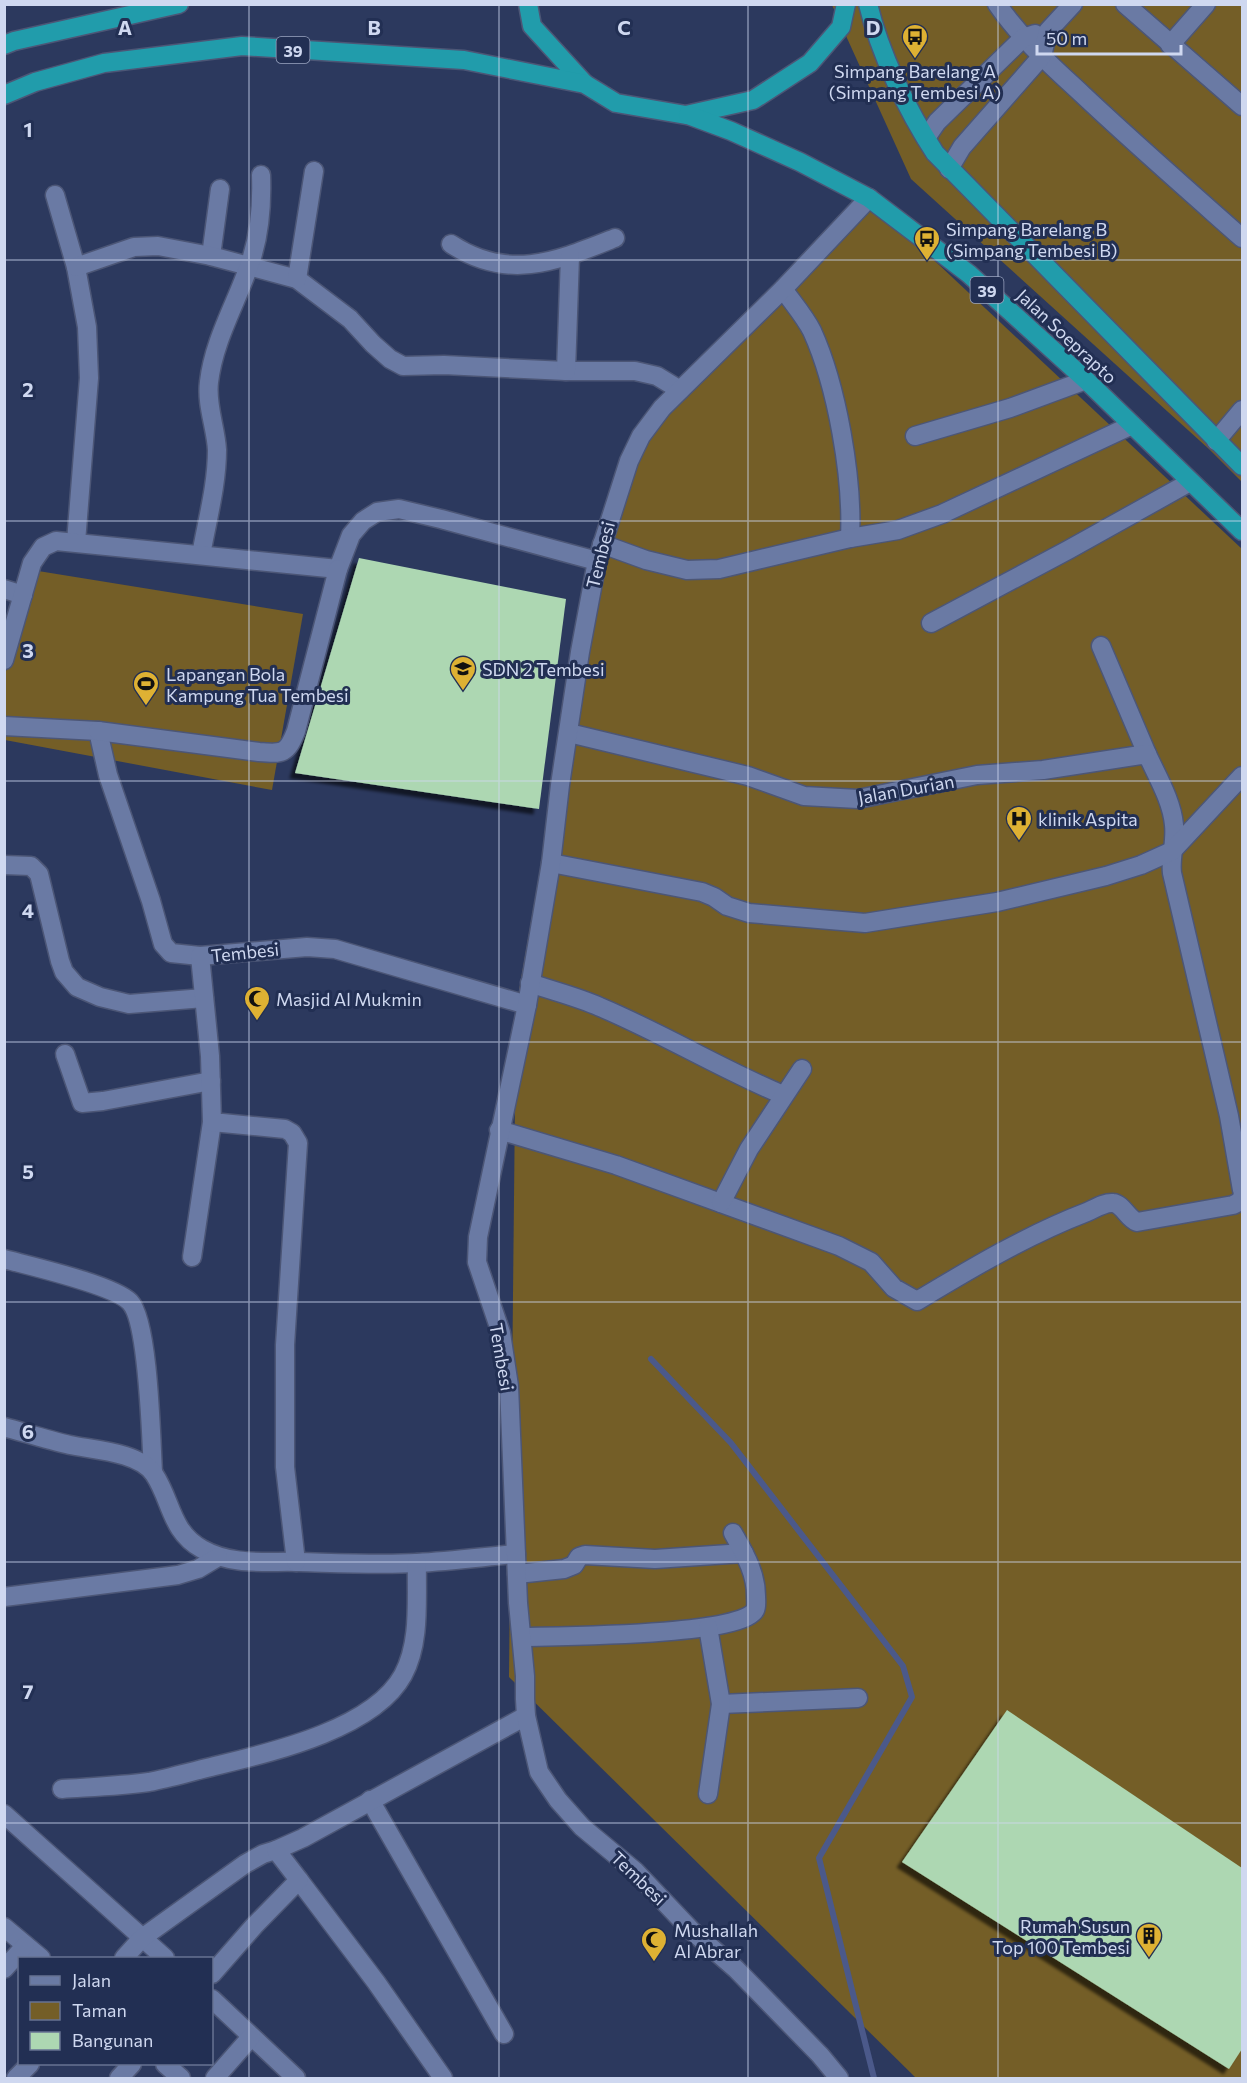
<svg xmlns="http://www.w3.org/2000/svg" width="1247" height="2083" font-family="Commissioner,sans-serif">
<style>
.green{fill:#745e27}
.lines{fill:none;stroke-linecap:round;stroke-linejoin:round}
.stream{stroke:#4b598a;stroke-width:6}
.building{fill:#add7b2;filter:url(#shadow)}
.street-casing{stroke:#4c5676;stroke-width:21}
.highway-casing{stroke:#4c5676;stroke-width:21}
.street{stroke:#6a7aa4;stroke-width:18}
.highway{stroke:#219cab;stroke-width:18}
.grid{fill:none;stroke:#cfd8f0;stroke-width:1.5;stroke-opacity:0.55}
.labels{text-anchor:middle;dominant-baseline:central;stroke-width:6;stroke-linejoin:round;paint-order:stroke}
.shield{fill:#222f53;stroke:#9ba5c1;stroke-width:1.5}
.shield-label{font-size:16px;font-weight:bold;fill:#cfd8f0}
.poi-label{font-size:18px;fill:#cfd8f0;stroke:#222f53;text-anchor:start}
.street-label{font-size:18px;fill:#cfd8f0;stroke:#222f53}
.grid-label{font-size:20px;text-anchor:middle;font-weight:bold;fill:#cfd8f0;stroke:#222f53;stroke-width:6;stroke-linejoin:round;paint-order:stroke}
</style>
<defs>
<filter id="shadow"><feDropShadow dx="-5.5" dy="5.5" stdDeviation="1.5" flood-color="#0009"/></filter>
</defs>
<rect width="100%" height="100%" fill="#2c395e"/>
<g class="green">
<path d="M832,5H1242V482L1210,450L911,179Z"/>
<path d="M872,202L1242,549V2078H916L509,1677L516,1008L592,569L642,438Z"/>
<path d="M32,570L303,614L272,790L5,740V675Z"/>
</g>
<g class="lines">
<path class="stream" d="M651,1359L731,1443L903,1666L912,1697L819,1858L874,2078"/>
</g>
<g class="building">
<path d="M359,558L566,599L539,809L295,773Z"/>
<path d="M1007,1710L1242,1868V2049L1229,2069L902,1862Z"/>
</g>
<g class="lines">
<defs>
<g id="street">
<path d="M997,4C1021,39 1052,66 1082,94C1134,143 1189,191 1242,238"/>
<path d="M1125,4L1242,106"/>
<path d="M1170,45L1206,4"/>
<path d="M926,138L937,122L1023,38L1035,34"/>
<path d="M949,169L962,147L1042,56L1048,31L1073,4"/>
<path d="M55,195L76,267L87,327L89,378L76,542"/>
<path d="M451,244C509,282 557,261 615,238"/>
<path d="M211,256L220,189"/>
<path d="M76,267L134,247L158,246L211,256L297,279L350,319L373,344L390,359L403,366L444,365L566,371H635L657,376L680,390"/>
<path d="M297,279L314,171"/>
<path d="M783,289C793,303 805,317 812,331C837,386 853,478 850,538"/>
<path d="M566,371L570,256"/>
<path d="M915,436L1010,408L1086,380"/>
<path d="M1216,441L1242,410"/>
<path d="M602,544L646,560L687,570L719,569L850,538L898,530L942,514L1132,425"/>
<path d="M201,555C207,521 217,485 217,450C216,428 206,405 209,382C214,338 239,299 252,257C260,231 262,202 261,175"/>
<path d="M4,589L23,595"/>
<path d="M931,623L1068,550L1190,482"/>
<path d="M1101,646L1147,754"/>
<path d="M4,660L32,563L43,547L56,541L338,569L351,535L363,521L377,512L399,509L441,519L597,561"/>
<path d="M4,726L98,731L108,775L151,901L163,944L171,953L200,956"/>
<path d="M98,731L259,752C283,754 287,754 296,731L338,569"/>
<path d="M569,733L748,776L804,796L858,799L977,775L1043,770L1147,754C1157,776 1172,801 1174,825C1176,842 1170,857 1172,873L1229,1116L1242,1190"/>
<path d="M551,863L702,892L714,897L727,906L749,913L865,923L997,902L1106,876L1141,865L1172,851L1242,776"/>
<path d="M4,865L31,866L39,874L60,961L64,972L77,987L100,997L129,1004L204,998"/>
<path d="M530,983C553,991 578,997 600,1007C662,1033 721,1069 783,1095"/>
<path d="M65,1054L82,1103L103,1101L211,1081"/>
<path d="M499,1130L616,1165L839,1246L871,1262L894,1288L917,1301C972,1268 1027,1235 1087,1212C1094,1209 1105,1202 1113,1203C1123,1204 1127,1218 1137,1222L1233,1205L1241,1201L1242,1197"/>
<path d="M721,1203L749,1149L802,1069"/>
<path d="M192,1257L212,1122"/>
<path d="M4,1259C30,1266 114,1285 130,1302C149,1322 151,1440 153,1472"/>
<path d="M4,1427C26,1433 48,1440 70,1445C94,1450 139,1452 154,1474C172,1501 170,1531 202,1549C232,1566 266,1561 299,1562C338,1563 378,1565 417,1563C450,1561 483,1557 516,1554"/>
<path d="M296,1562L285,1467V1345L298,1143L292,1133L285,1129L212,1122L210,1056L200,956L307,947L335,949L527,1005"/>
<path d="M517,1574L564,1569L574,1565L579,1557L585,1555L655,1559L744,1553"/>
<path d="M4,1597L178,1575L198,1569L218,1557"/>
<path d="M522,1637C555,1636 743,1636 755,1610C757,1606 756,1600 756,1596C756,1572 744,1553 733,1533"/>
<path d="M721,1704L858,1698"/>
<path d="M62,1789C91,1787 120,1786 149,1782C169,1778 190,1772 211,1767C268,1753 373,1730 403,1675C421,1642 416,1599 417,1563"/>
<path d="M708,1794L721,1704L708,1627"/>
<path d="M370,1800L504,2034"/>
<path d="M4,1814L165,1958"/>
<path d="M299,1880L376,1982L443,2078"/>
<path d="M4,1927L41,1958"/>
<path d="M124,1958L142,1938L245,1864L263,1854L276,1850"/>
<path d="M4,1969L25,1946"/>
<path d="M212,1974L254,1926L299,1880L276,1850L303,1838L526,1716"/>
<path d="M212,1999L296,2078"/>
<path d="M165,2064L181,2078"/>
<path d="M16,2078L30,2064"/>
<path d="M119,2078L132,2064"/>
<path d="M215,2078L251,2037"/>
<path d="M839,2078L820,2055L736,1969L692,1931L635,1871L582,1827L558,1800L539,1772L526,1716L525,1699V1676L518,1603L509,1386L501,1333L477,1262L478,1237L527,1005L551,863L560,785L580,652L597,561L629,461L641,436L662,408L783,289L869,198"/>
</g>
<g id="highway">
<path d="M528,4L532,26L585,84"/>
<path d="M868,4C880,54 907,110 935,153L1242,466"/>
<path d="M4,45L14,41L179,4"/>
<path d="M4,95L35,82L104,63L242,46L464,60L585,84L616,103L686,115L753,100L810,63L841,27L846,4"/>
<path d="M688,115L731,131L800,162L869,198L969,274L1086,380L1242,531"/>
</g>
</defs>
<use href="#street" class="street-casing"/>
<use href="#highway" class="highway-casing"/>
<use href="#street" class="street"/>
<use href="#highway" class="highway"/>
</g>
<path class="grid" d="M249,4V2078M499,4V2078M748,4V2078M998,4V2078M4,260H1242M4,521H1242M4,781H1242M4,1042H1242M4,1302H1242M4,1562H1242M4,1823H1242"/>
<defs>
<symbol id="bus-pin" viewBox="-11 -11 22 30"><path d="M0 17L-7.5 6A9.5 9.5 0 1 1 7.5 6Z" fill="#deb133" stroke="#222f53"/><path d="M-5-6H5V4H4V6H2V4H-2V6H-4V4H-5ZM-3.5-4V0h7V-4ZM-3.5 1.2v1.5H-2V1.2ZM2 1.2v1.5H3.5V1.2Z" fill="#111"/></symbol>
<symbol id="school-pin" viewBox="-11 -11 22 30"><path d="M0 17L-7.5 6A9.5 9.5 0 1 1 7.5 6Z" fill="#deb133" stroke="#222f53"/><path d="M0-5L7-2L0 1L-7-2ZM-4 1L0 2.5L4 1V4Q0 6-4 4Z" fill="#111"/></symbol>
<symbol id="stadium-pin" viewBox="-11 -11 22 30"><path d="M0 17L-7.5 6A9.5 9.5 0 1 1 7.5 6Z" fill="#deb133" stroke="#222f53"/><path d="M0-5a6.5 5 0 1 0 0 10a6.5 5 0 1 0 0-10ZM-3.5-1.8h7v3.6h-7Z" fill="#111"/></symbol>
<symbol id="hospital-pin" viewBox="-11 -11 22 30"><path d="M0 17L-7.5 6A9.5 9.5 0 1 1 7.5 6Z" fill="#deb133" stroke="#222f53"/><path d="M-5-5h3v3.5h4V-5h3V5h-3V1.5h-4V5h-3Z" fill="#111"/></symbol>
<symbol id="mosque-pin" viewBox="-11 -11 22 30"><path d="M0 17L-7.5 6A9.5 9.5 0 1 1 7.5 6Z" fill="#deb133" stroke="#222f53"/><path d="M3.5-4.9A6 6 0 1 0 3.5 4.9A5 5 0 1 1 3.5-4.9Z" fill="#111"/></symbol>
<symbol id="building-pin" viewBox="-11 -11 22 30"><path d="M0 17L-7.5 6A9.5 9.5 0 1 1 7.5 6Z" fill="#deb133" stroke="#222f53"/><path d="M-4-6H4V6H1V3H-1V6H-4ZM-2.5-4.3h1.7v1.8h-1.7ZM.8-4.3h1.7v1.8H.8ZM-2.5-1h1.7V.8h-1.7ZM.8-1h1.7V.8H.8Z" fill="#111"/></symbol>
</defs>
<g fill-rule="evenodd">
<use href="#bus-pin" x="900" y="22" width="30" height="40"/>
<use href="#bus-pin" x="912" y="224" width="30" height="40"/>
<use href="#school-pin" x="448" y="654" width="30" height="40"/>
<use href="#stadium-pin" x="131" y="669" width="30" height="40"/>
<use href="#hospital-pin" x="1004" y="804" width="30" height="40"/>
<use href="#mosque-pin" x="242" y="984" width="30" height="40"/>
<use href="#building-pin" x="1134" y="1921" width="30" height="40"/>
<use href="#mosque-pin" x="639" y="1925" width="30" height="40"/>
</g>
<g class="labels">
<g class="shield">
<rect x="276.5" y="37" width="33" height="26" rx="4.5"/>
<rect x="970.5" y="277" width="33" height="26" rx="4.5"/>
</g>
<g class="shield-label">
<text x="293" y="50">39</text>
<text x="987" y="290">39</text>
</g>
<g class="poi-label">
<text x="915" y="71" text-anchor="middle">Simpang Barelang A<tspan x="915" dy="21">(Simpang Tembesi A)</tspan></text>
<text x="946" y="229">Simpang Barelang B<tspan x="946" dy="21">(Simpang Tembesi B)</tspan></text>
<text x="482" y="669">SDN 2 Tembesi</text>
<text x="166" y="674">Lapangan Bola<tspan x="166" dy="21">Kampung Tua Tembesi</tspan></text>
<text x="1038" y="819">klinik Aspita</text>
<text x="276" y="999">Masjid Al Mukmin</text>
<text x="1130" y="1926" text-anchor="end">Rumah Susun<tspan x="1130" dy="21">Top 100 Tembesi</tspan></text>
<text x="674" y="1930">Mushallah<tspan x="674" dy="21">Al Abrar</tspan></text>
</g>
<g class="street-label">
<text transform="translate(1067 336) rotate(43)">Jalan Soeprapto</text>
<text transform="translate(600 555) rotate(-76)">Tembesi</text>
<text transform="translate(906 789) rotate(-10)">Jalan Durian</text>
<text transform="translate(245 952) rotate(-6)">Tembesi</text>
<text transform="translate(502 1357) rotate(80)">Tembesi</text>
<text transform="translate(639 1878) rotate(44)">Tembesi</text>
</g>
</g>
<g class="grid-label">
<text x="125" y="35">A</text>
<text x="374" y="35">B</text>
<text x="624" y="35">C</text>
<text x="873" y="35">D</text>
<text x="28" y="137">1</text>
<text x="28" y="397">2</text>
<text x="28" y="658">3</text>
<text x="28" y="918">4</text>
<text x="28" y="1179">5</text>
<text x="28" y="1439">6</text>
<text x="28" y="1699">7</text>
</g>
<rect width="1247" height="2083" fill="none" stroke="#cfd8f0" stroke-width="12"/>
<rect x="18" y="1957" width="195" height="108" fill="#222f53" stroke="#677392" stroke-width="1.5"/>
<rect x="30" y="1976" width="30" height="9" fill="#6a7aa4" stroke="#677392" stroke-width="1.5"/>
<text x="72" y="1987" font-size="18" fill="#cfd8f0">Jalan</text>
<rect x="30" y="2002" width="30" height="18" fill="#745e27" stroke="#677392" stroke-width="1.5"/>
<text x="72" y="2017" font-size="18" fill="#cfd8f0">Taman</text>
<rect x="30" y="2032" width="30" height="18" fill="#add7b2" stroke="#677392" stroke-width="1.5"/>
<text x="72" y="2047" font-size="18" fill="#cfd8f0">Bangunan</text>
<path d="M1037 45v9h144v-9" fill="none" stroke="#cfd8f0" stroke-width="3"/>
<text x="1046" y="45" font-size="18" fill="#cfd8f0" stroke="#222f53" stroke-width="4.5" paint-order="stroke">50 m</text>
</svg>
